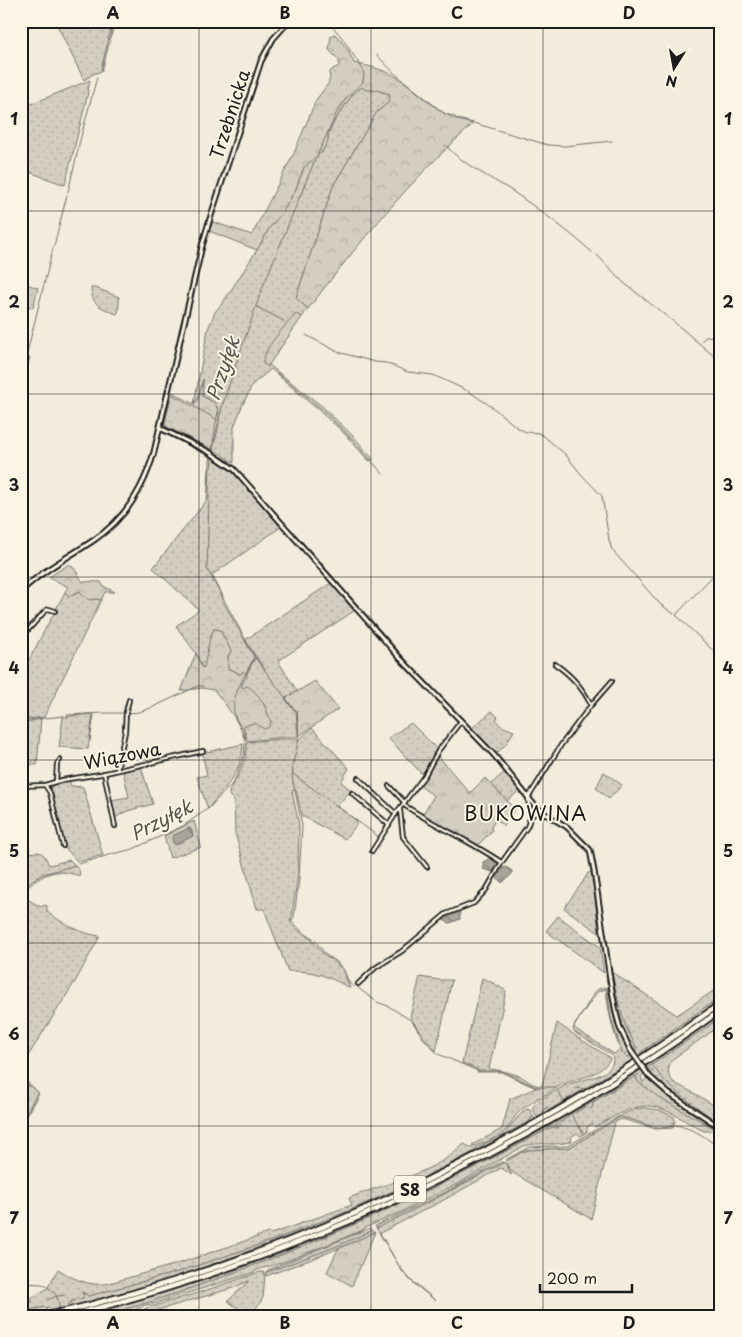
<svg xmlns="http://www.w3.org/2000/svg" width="742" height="1337" font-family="'Playpen Sans',sans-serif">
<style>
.grass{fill:url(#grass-dots);stroke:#78756e;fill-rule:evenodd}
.forest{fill:url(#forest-crowns);stroke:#78756e}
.park{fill:url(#park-tufts);stroke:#78756e}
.water{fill:url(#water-waves);stroke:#716e68}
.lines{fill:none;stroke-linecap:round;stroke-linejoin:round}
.stream{stroke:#716e68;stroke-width:1}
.minor-casing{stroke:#1c1c1c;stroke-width:6}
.tertiary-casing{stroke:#1c1c1c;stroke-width:7}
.motorway-casing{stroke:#1c1c1c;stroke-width:8}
.minor{stroke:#fcf5e5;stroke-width:2.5}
.tertiary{stroke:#fcf5e5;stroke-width:3}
.motorway{stroke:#fcf5e5;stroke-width:4.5}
.tertiary-bridge-casing{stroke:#1c1c1c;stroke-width:7;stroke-linecap:butt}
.tertiary-bridge{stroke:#fcf5e5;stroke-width:3}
.grid{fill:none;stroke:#1c1c1c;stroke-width:1;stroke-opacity:0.55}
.labels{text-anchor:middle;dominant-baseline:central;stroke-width:4;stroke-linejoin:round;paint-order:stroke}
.shield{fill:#fcf5e5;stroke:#5f5d58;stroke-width:1}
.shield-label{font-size:16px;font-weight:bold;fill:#1c1c1c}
.street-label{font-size:18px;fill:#1c1c1c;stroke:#fcf5e5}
.water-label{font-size:19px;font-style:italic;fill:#55534f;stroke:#fcf5e5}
.quarter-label{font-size:20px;letter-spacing:1px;fill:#1c1c1c;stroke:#fcf5e5}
.neatline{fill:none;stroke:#1c1c1c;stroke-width:2}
.grid-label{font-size:16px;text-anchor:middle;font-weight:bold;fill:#1c1c1c}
</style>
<defs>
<pattern id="grass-dots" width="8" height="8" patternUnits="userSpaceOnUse" patternTransform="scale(1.25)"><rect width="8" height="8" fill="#d3cec1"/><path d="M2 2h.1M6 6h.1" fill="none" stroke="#b5b0a5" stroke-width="1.8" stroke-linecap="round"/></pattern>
<pattern id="forest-crowns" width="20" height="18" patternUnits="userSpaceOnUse" patternTransform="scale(1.25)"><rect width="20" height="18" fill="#d3cec1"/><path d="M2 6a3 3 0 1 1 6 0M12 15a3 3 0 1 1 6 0" fill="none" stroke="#b5b0a5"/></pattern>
<pattern id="park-tufts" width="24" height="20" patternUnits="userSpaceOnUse" patternTransform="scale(1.25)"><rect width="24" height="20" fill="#d3cec1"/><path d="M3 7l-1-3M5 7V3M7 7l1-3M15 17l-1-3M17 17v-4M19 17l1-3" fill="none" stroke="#b5b0a5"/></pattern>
<pattern id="water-waves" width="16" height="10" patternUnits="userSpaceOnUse" patternTransform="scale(1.25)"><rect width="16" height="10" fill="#aaa59b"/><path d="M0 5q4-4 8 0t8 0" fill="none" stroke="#8a867e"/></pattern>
</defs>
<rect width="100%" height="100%" fill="#f3ecdd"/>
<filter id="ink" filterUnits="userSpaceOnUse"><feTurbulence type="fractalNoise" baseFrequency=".02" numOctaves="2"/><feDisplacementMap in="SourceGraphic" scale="10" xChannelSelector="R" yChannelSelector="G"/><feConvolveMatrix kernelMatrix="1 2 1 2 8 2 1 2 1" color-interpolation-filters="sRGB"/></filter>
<g filter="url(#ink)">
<g class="grass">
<path d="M55,21H115L102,71L93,74L84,80Z"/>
<path d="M90,80L87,97L65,185L21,169V108Z"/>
<path d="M362,87L366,90H376L390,94L389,102L377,112L333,186L296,298L308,309L302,317L295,314L268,366L269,365L323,407L354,437L373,459L369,461L341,430L271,369L253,384L242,406L234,427V463L213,449C216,434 225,415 213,402C210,399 205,398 202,396L203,380L198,399L194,404L208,329L215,312L224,301L257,250L270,227L282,213L295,191L304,167L322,151L328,141V134L335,120L352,95Z"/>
<path d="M21,282L38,288L33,308L21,303Z"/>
<path d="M91,288H96L119,297V305L118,313L116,314C101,307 92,306 91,288Z"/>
<path d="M212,458L231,470L281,527L212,575L223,596L222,600L254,657L246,674L243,671L241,675L233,670L227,669L228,656L231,651L220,630L214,629L204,667L202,668L196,653L176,626L199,610L153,568L207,500L209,469L211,468Z"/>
<path d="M331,583L354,611L278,661L297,691L285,699L292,708L296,711L298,737H285L246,741V736L243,726L254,723L271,722L264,704L241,686L255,658L265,670L245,640Z"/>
<path d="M80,591L95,599L101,600L44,717L27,719L21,721V675L65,592L69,596Z"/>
<path d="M492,711L498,717L496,720L501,726L514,731L506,744L496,754L471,729Z"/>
<path d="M93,714L88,749L59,747L63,717Z"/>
<path d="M41,719L37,765L21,764V723Z"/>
<path d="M411,723L438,750L425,773H421L388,738Z"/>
<path d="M312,728L349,768L341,782L351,790L337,806L357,821V824L345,839L302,816L296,790L292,791L299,826L298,874L292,916L290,922L294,927L311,939L326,957L333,960L342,969L350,988C325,975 316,971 288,971L264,909H257L235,833L234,801L229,795L230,789L239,774L245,759L247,742L282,739H300Z"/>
<path d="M243,744C241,777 226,784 208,809L197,777L207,775L202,753Z"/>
<path d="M141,767L153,804L127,811L115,818L110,800L129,797L123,771Z"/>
<path d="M505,772L520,790L507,801L491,784Z"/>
<path d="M604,772L622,785L609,799L596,788Z"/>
<path d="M69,780L71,786L83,787L103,855L78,862L64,847L50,790L53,784Z"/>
<path d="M194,821L201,847L170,858L164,836Z"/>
<path d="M23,823L27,834L30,853C43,850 44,854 49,865L70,860L79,870L80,876C73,874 66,872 60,872C47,871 29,884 22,894L25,898L41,907L45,905L47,906V912C62,923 82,934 100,936L76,980L21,1067V855L25,854L26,852Z"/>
<path d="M592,872L599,933L564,908L582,883L588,873Z"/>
<path d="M558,916L600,947L604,973L546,931Z"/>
<path d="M613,973L677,1015L721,986V999C662,1043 601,1081 538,1118L537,1117L532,1108C537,1100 560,1088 569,1084C582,1079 619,1076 612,1055L574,1032L573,1029L594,993C598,988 602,987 608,988L616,1026L628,1052L624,1055L628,1057L636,1052V1047L632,1049C620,1025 616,1000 611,974ZM606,989C608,1010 612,1029 620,1049L614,1054L574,1028V1026L597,992Z"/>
<path d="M420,977L439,980H452L436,1051L423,1036L410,1017Z"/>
<path d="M482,978L493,983L506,991L489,1069C500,1070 509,1072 520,1076C528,1080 533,1086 542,1086L557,1023L580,1039L609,1057L610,1059C597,1080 575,1076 556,1088C545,1096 530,1102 520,1111C514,1116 511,1124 506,1130C500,1136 483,1144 475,1146L472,1145L502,1129L510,1099L536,1088L501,1072H477V1069L462,1063Z"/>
<path d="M721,1014V1025L674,1058C669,1063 666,1072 671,1079C674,1084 680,1085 684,1088C695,1093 705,1100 715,1106C719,1110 721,1116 718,1121L715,1122L666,1089L650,1075L654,1071L653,1070H648L641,1077L643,1082L647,1078C666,1097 690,1111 713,1126V1129C709,1131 709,1131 705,1131C700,1130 695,1126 691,1124C678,1117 663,1106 648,1106C629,1106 613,1117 597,1126L595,1127L592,1124L587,1127V1132L580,1136L577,1133L571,1137L572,1141C556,1147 539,1141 524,1146L461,1182L397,1214L364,1228L363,1230C336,1241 309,1252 281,1263C272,1266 264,1267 255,1271V1272L153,1304L145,1305L125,1316H83C140,1300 197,1284 252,1264C373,1220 489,1164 599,1097C641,1071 681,1043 721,1014Z"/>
<path d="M21,1076L39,1093L21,1126Z"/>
<path d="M644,1108L660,1110L674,1117L675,1121L673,1128L656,1129L622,1119L615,1122L591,1219L515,1174L511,1171L506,1162L507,1159L529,1147L552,1146L559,1147L569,1145L619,1116L635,1109Z"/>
<path d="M526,1109L530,1110L535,1120L442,1169L338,1217L228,1259L157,1283L77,1305H72L71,1301L68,1305L70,1316H63L61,1308L51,1310L50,1308L47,1307L46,1308L47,1312L30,1316H21V1302L25,1304L32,1301V1297L47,1289L58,1269C73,1279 88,1286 106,1284L177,1264L268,1233L271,1234L352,1205L349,1198C386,1183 436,1173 464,1144L472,1148H476L505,1134L516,1119Z"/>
<path d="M501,1162L505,1163L512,1175L501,1168L440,1202L380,1233L399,1266L409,1278L436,1301L412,1282L402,1271L375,1226L438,1196Z"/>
<path d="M370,1228L374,1233L320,1256L266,1276V1272L268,1270Z"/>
<path d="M260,1272H264L265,1275L263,1298L251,1316H237L240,1310L228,1301L249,1281L233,1288L138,1316H129L147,1308L204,1291Z"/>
</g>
<g class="forest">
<path d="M333,34L336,35L348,50L354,63C368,66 387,70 398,78C427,96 437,117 473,124C411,179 358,244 308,309L296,298L333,186L377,112L389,102L390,94L376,90H366L362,87L352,95L335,120L328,134V141L322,152L304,167L295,191L282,213L270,227L257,250L209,231L213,222L252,235L294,153L316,100L328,84L330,77L329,73L333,69L339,66V60L329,50L331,36Z"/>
<path d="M296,314L302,317L268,366L263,364C263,348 285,326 296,314Z"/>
<path d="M24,356L30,358L21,388V364Z"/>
<path d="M203,379L202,396L215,403L218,411L212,449L167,427L165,423L172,392L194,404L198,399Z"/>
<path d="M69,564L74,568L83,582C89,581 95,582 101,582L103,586L115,592H105L101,600L95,599L89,600L81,594L80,591L69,596L65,592L68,587L49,577Z"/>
<path d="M214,629L220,630L231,651L228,656V669L233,670L240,675L243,671L247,675L241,686L243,688L247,686C261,694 266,708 271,722L269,727L264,729L254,723L243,726L246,737L245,739L244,738C238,720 226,705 214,690L202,688L181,691L196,653L202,668L204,667L210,638Z"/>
<path d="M315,681L338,709L299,736L297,711L292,707L286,698Z"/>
<path d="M375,1232L352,1286L327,1272L338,1249Z"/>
</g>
<path class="park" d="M438,756L470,793L485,778L515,809L504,826L497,820L494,822L491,827L492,831L478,845L422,815L434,796L420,786Z"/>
<g class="water">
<path d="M189,828L191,829L193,836L175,845L172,840V836Z"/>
<path d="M490,858L496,862V866L493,872L483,869V862Z"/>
<path d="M506,867L512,871V874L502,883L497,878L503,868Z"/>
<path d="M460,912V919L450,923L443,920L450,916Z"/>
</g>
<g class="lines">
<g class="stream">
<path d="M377,55C382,61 388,66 393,72L445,114L453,116L458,119L477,124L548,145L565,146L612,141"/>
<path d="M101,70L113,21"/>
<path d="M445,145C463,165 490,177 512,191C540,210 567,230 592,252"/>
<path d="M78,148L97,77"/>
<path d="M68,192L78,150"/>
<path d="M54,246L67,195"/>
<path d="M597,255L624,283L674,322L721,362"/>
<path d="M257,307L284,321"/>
<path d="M306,335L338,352L375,362L386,363L408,372L433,375L466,390"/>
<path d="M700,342L707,336L715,337H721"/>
<path d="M21,352H22"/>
<path d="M27,353L53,248"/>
<path d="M277,373L325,412L352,439L383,474"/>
<path d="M468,391L492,407L518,428L526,432L539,433L545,437L566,455L581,474L602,496L609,540L612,550L660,604L674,614"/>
<path d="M218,420L173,395H171L164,423L166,427L212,451L229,461L326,568"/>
<path d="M166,434L210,457"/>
<path d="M721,567L676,615L721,658"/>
<path d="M328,571L411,665"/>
<path d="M128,713L139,712L151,708L198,686H203"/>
<path d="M67,715L103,713H124"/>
<path d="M21,722L27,720L64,716"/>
<path d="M299,737L297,711L293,708L255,657L207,569L210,461L221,410L233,373L262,289L312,167L337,112L347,97L363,82L364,75L362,68L340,35L327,21"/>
<path d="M299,738L292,767L293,772L292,776L302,826L299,879L294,917L291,921L304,933L314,939L327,956L336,961L344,970L349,983L354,987"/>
<path d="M245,740C245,728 235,722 234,712C231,694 247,673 254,658"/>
<path d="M90,741L94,715"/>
<path d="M293,774L379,837"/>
<path d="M79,864L112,854L133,849L183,826L209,808L232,784L237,775L244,756L245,743"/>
<path d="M21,893L31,881L43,874L76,865"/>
<path d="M611,970L621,1013L627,1029L636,1047"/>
<path d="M606,976L607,983"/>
<path d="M358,988L377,1002L388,1006L412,1021L423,1038L438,1054L478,1071H502L536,1087H555L556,1088"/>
<path d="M607,988L611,1018L622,1053"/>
<path d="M640,1053L721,996"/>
<path d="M653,1066C668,1089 695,1105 716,1121"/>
<path d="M649,1067L721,1017"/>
<path d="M635,1076L638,1082L663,1100L712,1127"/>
<path d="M21,1080L35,1090L37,1093L21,1124"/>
<path d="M576,1089L579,1088L584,1089"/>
<path d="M558,1091L564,1102"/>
<path d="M566,1100L630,1061"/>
<path d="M590,1109L592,1108L593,1103"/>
<path d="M575,1113L639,1074"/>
<path d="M543,1114L544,1109L548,1107"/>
<path d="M571,1114L583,1133"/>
<path d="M536,1115L538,1114L541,1115L561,1103"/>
<path d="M568,1122L570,1121"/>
<path d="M676,1125C694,1129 707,1137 721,1150"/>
<path d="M555,1126L568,1117"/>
<path d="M508,1160L522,1152L529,1150L569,1148L620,1117C637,1119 655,1132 673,1126"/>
<path d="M377,1228L425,1204L503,1163"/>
<path d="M267,1272L330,1249L371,1231"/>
<path d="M21,1283L42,1284C57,1292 57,1295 60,1310"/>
<path d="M81,1293H84L89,1296L178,1272L273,1240L341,1214L425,1177L432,1172L438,1170L508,1134L513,1130L530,1121L531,1118L533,1117"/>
<path d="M47,1300L57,1296L65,1295"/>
<path d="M72,1301L83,1298L84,1293"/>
<path d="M21,1312L45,1307"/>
<path d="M100,1316C148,1304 195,1287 241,1270C349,1231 451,1181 552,1127L557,1128L560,1126"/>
</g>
<defs>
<g id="minor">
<path d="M21,636L25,631L29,629L46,610L49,609L55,611"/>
<path d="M592,704L612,681"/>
<path d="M117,770L125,732L126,712L129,700"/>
<path d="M104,773L115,826"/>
<path d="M358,778L396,814"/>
<path d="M56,782L57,764L60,760"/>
<path d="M45,785L50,793L63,846"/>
<path d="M21,786L45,785L62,780L101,774L203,751"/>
<path d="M389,786L405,803"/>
<path d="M352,793L389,825"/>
<path d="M404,805C435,826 470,841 501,862"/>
<path d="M400,810L403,837L427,867"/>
<path d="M531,816L540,810"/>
<path d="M372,851L397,812L425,775L438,751L461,721"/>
<path d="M358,984L375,968L402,951L446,914L474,903L486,890L502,862L527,827L531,816L528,799L530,795L561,745L591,705C583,688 571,675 555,664"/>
</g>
<g id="tertiary">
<path d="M160,428L209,452L234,469L400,658L494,755L535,806L544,813L567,827L590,850L594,871L610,979L616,1013L620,1028L631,1051"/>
<path d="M21,591C43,570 69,557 94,540C125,519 144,488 154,452L202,246L209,222L261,61L273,39L289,21"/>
<path d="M649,1076L668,1093L721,1128"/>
</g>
<g id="motorway">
<path d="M45,1316C289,1259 518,1151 721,1003"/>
<path d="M68,1316C306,1256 522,1154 721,1010"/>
</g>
</defs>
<use href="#minor" class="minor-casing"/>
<use href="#tertiary" class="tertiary-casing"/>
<use href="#motorway" class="motorway-casing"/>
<use href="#minor" class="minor"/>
<use href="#tertiary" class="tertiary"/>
<use href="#motorway" class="motorway"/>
<defs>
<path id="tertiary-bridge" d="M631,1051L649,1076"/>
</defs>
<use href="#tertiary-bridge" class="tertiary-bridge-casing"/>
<use href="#tertiary-bridge" class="tertiary-bridge"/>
</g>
</g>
<path class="grid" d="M199,21V1316M371,21V1316M543,21V1316M21,211H721M21,394H721M21,577H721M21,760H721M21,943H721M21,1126H721"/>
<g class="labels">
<rect class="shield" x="394" y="1175.5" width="32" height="27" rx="4"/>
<g class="shield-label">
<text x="410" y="1189">S8</text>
</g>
<g class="street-label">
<text transform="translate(229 114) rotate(-72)">Trzebnicka</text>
<text transform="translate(122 755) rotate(-11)">Wiązowa</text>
</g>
<g class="water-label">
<text transform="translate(222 368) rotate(-71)">Przyłęk</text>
<text transform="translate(161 819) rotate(-27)">Przyłęk</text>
</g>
<g class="quarter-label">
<text x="526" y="813">BUKOWINA</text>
</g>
</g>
<rect width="742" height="1337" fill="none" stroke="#fcf5e5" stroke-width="55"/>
<g transform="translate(674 68) rotate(191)" stroke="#fcf5e5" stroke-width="4" paint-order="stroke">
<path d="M0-4L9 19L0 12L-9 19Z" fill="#1c1c1c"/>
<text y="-8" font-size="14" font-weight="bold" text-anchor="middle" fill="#1c1c1c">N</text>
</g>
<path d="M540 1284v8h92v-8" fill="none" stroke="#1c1c1c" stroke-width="2.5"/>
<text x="547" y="1284" font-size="15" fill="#1c1c1c" stroke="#fcf5e5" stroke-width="4" paint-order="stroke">200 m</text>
<rect x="28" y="28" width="686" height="1282" class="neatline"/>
<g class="grid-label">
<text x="113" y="19">A</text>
<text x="285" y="19">B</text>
<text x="457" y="19">C</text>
<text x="629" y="19">D</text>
<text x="14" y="125">1</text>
<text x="728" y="125">1</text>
<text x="14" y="308">2</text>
<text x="728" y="308">2</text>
<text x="14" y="491">3</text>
<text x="728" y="491">3</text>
<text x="14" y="674">4</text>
<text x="728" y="674">4</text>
<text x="14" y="857">5</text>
<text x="728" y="857">5</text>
<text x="14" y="1040">6</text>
<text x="728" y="1040">6</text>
<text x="14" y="1224">7</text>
<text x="728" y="1224">7</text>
<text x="113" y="1329">A</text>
<text x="285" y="1329">B</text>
<text x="457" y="1329">C</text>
<text x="629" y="1329">D</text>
</g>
</svg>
